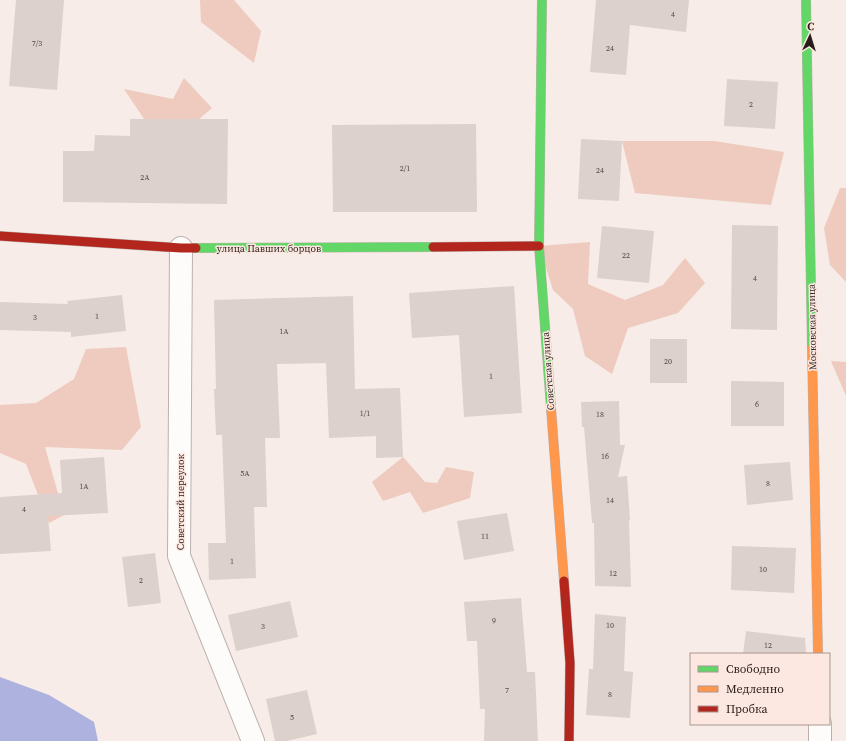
<svg xmlns="http://www.w3.org/2000/svg" width="846" height="741" font-family="'Source Serif 4',serif">
<style>
.green{fill:#eecbbe}
.water{fill:#adb3de}
.building{fill:#dcd1cd}
.lines{fill:none;stroke-linecap:round;stroke-linejoin:round}
.street-casing{stroke:#bcb1ad;stroke-width:24}
.fast-casing{stroke:#bcb1ad;stroke-width:10}
.slow-casing{stroke:#bcb1ad;stroke-width:10}
.jam-casing{stroke:#bcb1ad;stroke-width:10}
.street{stroke:#fefcfb;stroke-width:22}
.fast{stroke:#63d668;stroke-width:9}
.slow{stroke:#ff974d;stroke-width:9}
.jam{stroke:#b3261e;stroke-width:9}
.labels{text-anchor:middle;dominant-baseline:central;stroke-width:3;stroke-linejoin:round;paint-order:stroke}
.number-label{font-size:8px;fill:#554945}
.street-label{font-size:10px;fill:#281c18;stroke:#fde8e1}
</style>
<rect width="100%" height="100%" fill="#f7ece7"/>
<g class="green">
<path d="M200,0H234L261,31L254,63L201,22Z"/>
<path d="M184,78L212,108L199,119H144L124,89L173,99Z"/>
<path d="M622,141H714L784,152L771,205L635,193Z"/>
<path d="M840,188H846V282L830,265L824,228Z"/>
<path d="M590,242L588,284L625,300L663,285L685,258L705,283L678,313L628,328L612,374L585,356L573,309L553,290L539,246Z"/>
<path d="M126,347L141,427L122,450L45,447L64,515L49,523L26,464L0,453V405L36,403L74,379L86,349Z"/>
<path d="M831,361L846,362V396Z"/>
<path d="M403,457L425,482L437,483L446,467L474,472L470,498L423,513L410,492L383,501L372,482Z"/>
</g>
<path class="water" d="M0,677L49,695L94,722L98,741H0Z"/>
<g class="building">
<path d="M16,0H64L57,90L9,86Z"/>
<path d="M596,0H689L686,32L630,25L626,75L590,72Z"/>
<path d="M727,79L778,82L775,129L724,126Z"/>
<path d="M130,119H228L227,204L63,202V151H94L95,135L130,136Z"/>
<path d="M476,124L477,212H333L332,125Z"/>
<path d="M581,139L622,141L619,201L578,199Z"/>
<path d="M732,225L778,226L777,330L731,329Z"/>
<path d="M602,226L654,231L649,283L597,278Z"/>
<path d="M514,286L522,413L464,417L459,335L412,338L409,293Z"/>
<path d="M122,295L126,331L71,337V332L0,330V302L68,304L67,301Z"/>
<path d="M353,296L355,389L400,388L403,457L376,458V436L329,438L326,363L277,364L280,438H265L267,507H254L256,578L209,580L208,543H226L222,435H216L214,389H216L214,300Z"/>
<rect x="650" y="339" width="37" height="44"/>
<path d="M731,381L784,382V426H731Z"/>
<path d="M619,401L620,445H625L618,477L627,476L630,520H629L631,587L595,586L594,523H592L584,427H582L581,402Z"/>
<path d="M104,457L108,513L48,516L51,551L0,554V497L62,493L60,460Z"/>
<path d="M790,462L793,500L747,505L744,465Z"/>
<path d="M507,513L514,551L464,560L457,521Z"/>
<path d="M732,546L796,548L794,593L731,590Z"/>
<path d="M155,553L161,603L128,607L122,557Z"/>
<path d="M521,598L527,672H535L538,741H484L485,709H480L477,641H467L464,602Z"/>
<path d="M290,601L298,637L236,651L228,615Z"/>
<path d="M595,614L626,617L624,671L633,672L630,718L586,715L589,669H593Z"/>
<path d="M746,631L805,638L806,654H743Z"/>
<path d="M307,690L317,734L287,741H275L266,699Z"/>
</g>
<g class="lines">
<defs>
<g id="street">
<path d="M181,248L179,556L253,741"/>
<path d="M820,724V741"/>
</g>
<g id="fast">
<path d="M542,0L539,246L551,408"/>
<path d="M806,0L812,348"/>
<path d="M196,248L433,247"/>
</g>
<g id="slow">
<path d="M812,348L818,654"/>
<path d="M551,408L564,581"/>
</g>
<g id="jam">
<path d="M0,236L181,248H196"/>
<path d="M433,247L539,246"/>
<path d="M564,581L570,663L569,741"/>
</g>
</defs>
<use href="#street" class="street-casing"/>
<use href="#fast" class="fast-casing"/>
<use href="#slow" class="slow-casing"/>
<use href="#jam" class="jam-casing"/>
<use href="#street" class="street"/>
<use href="#fast" class="fast"/>
<use href="#slow" class="slow"/>
<use href="#jam" class="jam"/>
</g>
<g class="labels">
<g class="number-label">
<text x="673" y="14">4</text>
<text x="37" y="43">7/3</text>
<text x="610" y="48">24</text>
<text x="751" y="104">2</text>
<text x="405" y="168">2/1</text>
<text x="600" y="170">24</text>
<text x="145" y="177">2А</text>
<text x="626" y="255">22</text>
<text x="755" y="278">4</text>
<text x="97" y="316">1</text>
<text x="35" y="317">3</text>
<text x="284" y="331">1А</text>
<text x="668" y="361">20</text>
<text x="491" y="376">1</text>
<text x="757" y="404">6</text>
<text x="365" y="413">1/1</text>
<text x="600" y="414">18</text>
<text x="605" y="456">16</text>
<text x="245" y="473">5А</text>
<text x="768" y="483">8</text>
<text x="84" y="486">1А</text>
<text x="610" y="500">14</text>
<text x="24" y="509">4</text>
<text x="485" y="536">11</text>
<text x="232" y="561">1</text>
<text x="763" y="569">10</text>
<text x="613" y="573">12</text>
<text x="141" y="580">2</text>
<text x="494" y="620">9</text>
<text x="610" y="625">10</text>
<text x="263" y="626">3</text>
<text x="768" y="645">12</text>
<text x="507" y="690">7</text>
<text x="610" y="694">8</text>
<text x="292" y="717">5</text>
</g>
<g class="street-label">
<text x="269" y="248">улица Павших борцов</text>
<text transform="translate(812 327) rotate(-91)">Московская улица</text>
<text transform="translate(548 371) rotate(-94)">Советская улица</text>
<text transform="translate(180 502) rotate(-90)">Советский переулок</text>
</g>
</g>
<rect x="690" y="653" width="140" height="72" fill="#fde8e1" stroke="#a89691"/>
<rect x="698" y="666" width="20" height="6" fill="#63d668" stroke="#a89691"/>
<text x="726" y="673" font-size="12" fill="#281c18">Свободно</text>
<rect x="698" y="686" width="20" height="6" fill="#ff974d" stroke="#a89691"/>
<text x="726" y="693" font-size="12" fill="#281c18">Медленно</text>
<rect x="698" y="706" width="20" height="6" fill="#b3261e" stroke="#a89691"/>
<text x="726" y="713" font-size="12" fill="#281c18">Пробка</text>
<g transform="translate(810 36) rotate(4)" stroke="#fde8e1" stroke-width="3" paint-order="stroke">
<path d="M0-3L7 15L0 10L-7 15Z" fill="#281c18"/>
<text y="-6" font-size="11" font-weight="bold" text-anchor="middle" fill="#281c18">С</text>
</g>
</svg>
